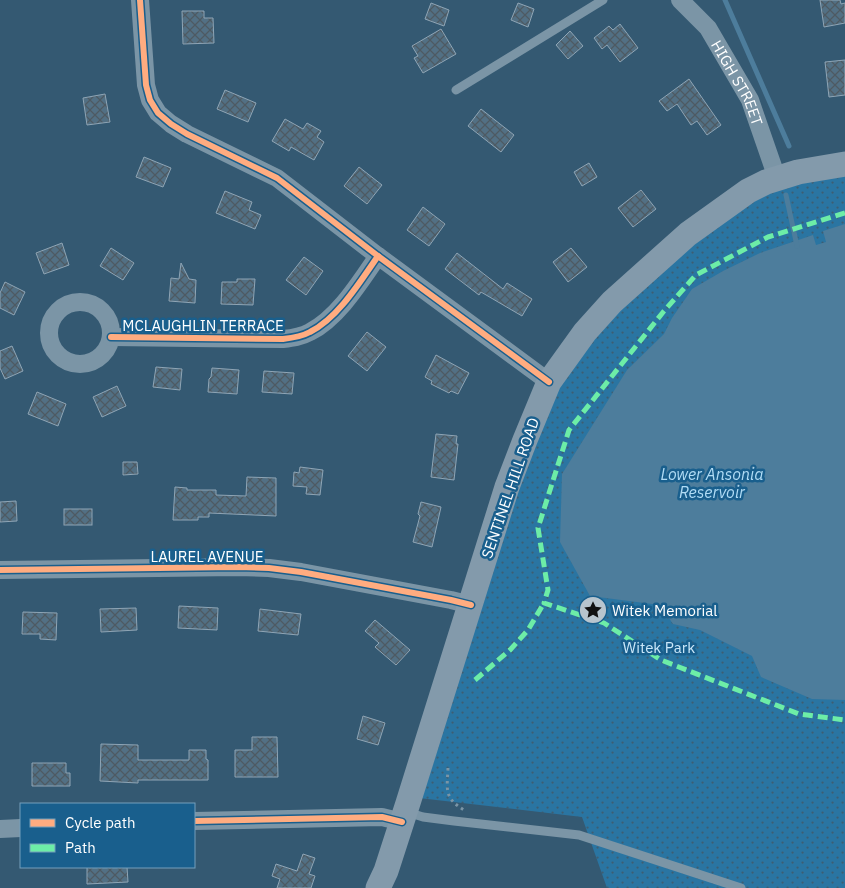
<svg xmlns="http://www.w3.org/2000/svg" width="845" height="888" font-family="'IBM Plex Sans',sans-serif">
<style>
.park{fill:url(#park-dots)}
.water{fill:#4d7d9c}
.lines{fill:none;stroke-linecap:round;stroke-linejoin:round}
.stream{stroke:#4d7d9c;stroke-width:5}
.building{fill:url(#building-cross-hatch);stroke:#8fa5b5}
.path{stroke:#7b95a6;stroke-width:3;stroke-dasharray:2.5 4;stroke-linecap:butt}
.lane{stroke:#7b95a6;stroke-width:9}
.street{stroke:#7b95a6;stroke-width:18}
.secondary{stroke:#839aab;stroke-width:25}
.quiet{stroke:#6deda7;stroke-width:5;stroke-dasharray:10 5;stroke-linecap:butt}
.cycleway-casing{stroke:#195f8d;stroke-width:9}
.cycleway{stroke:#ffac80;stroke-width:6}
.labels{text-anchor:middle;dominant-baseline:central;stroke-width:5;stroke-linejoin:round;paint-order:stroke}
.street-label{font-size:15px;fill:#fff;stroke:#195f8d}
.poi-label{font-size:15px;fill:#fff;stroke:#195f8d;text-anchor:start}
.park-label{font-size:15px;fill:#cbe8fa;stroke:#195f8d}
.water-label{font-size:16px;font-style:italic;fill:#b1dcf5;stroke:#195f8d}
</style>
<defs>
<pattern id="park-dots" width="8" height="8" patternUnits="userSpaceOnUse" patternTransform="scale(1.25)"><rect width="8" height="8" fill="#2a75a2"/><path d="M2 2h.1M6 6h.1" fill="none" stroke="#3d5e73" stroke-width="1.8" stroke-linecap="round"/></pattern>
<pattern id="building-cross-hatch" width="8" height="8" patternUnits="userSpaceOnUse" patternTransform="scale(1.25)"><rect width="8" height="8" fill="#527084"/><path d="M0 0l8 8M0 8l8-8" fill="none" stroke="#4e5a62"/></pattern>
</defs>
<rect width="100%" height="100%" fill="#345972"/>
<path class="park" d="M845,173V888H607L582,817L419,798L516,474L558,384L597,331L651,278L751,201L770,191Z"/>
<path class="water" d="M845,224V700L812,699L761,677L752,656L700,630L673,624L660,605L590,596L560,542L562,474L627,370L664,334L672,318L692,289L723,271L760,253L813,235L816,245L826,242L823,231Z"/>
<g class="lines">
<g class="stream">
<path d="M725,0L789,146"/>
<path d="M786,195L797,246"/>
</g>
</g>
<g class="building">
<path d="M820,0H840L841,4L845,3V23L824,27Z"/>
<path d="M431,3L449,10L444,26L425,19Z"/>
<path d="M518,3L534,9L528,27L511,20Z"/>
<path d="M182,11H204V18H213L214,43L183,44Z"/>
<path d="M620,24L638,48L620,62L607,45L602,49L594,38L609,26L613,30Z"/>
<path d="M441,29L456,54L423,73L414,58L418,56L412,46Z"/>
<path d="M570,31L583,46L568,59L556,45Z"/>
<path d="M845,60V95L829,97L825,62Z"/>
<path d="M689,79L721,125L707,135L697,121L691,125L677,104L667,111L659,101Z"/>
<path d="M225,90L256,103L248,122L217,109Z"/>
<path d="M105,94L110,122L87,125L83,98Z"/>
<path d="M481,109L514,135L501,152L468,126Z"/>
<path d="M285,119L303,129L307,123L321,131L317,137L324,142L314,160L291,147L289,151L272,141Z"/>
<path d="M144,157L171,168L163,187L136,177Z"/>
<path d="M589,163L597,177L582,186L574,172Z"/>
<path d="M359,167L382,185L367,204L344,186Z"/>
<path d="M641,190L656,209L633,227L618,208Z"/>
<path d="M225,191L252,202L249,210L261,215L255,229L216,213Z"/>
<path d="M423,207L445,224L429,246L407,230Z"/>
<path d="M62,243L69,265L44,274L36,253Z"/>
<path d="M111,248L134,263L123,280L100,266Z"/>
<path d="M571,248L587,267L568,282L553,262Z"/>
<path d="M457,253L503,289L507,283L532,299L522,316L481,292L479,295L445,269Z"/>
<path d="M304,257L323,271L306,295L286,280Z"/>
<path d="M181,263L189,279L196,280L195,303L169,301L171,278L179,279Z"/>
<path d="M237,279H255L253,305L221,304L222,282H237Z"/>
<path d="M5,282L25,292L14,315L0,308V293Z"/>
<path d="M367,332L386,347L367,371L348,356Z"/>
<path d="M12,346L23,371L5,379L0,368V351Z"/>
<path d="M436,355L469,373L458,394L451,391L449,393L431,384L432,381L425,377Z"/>
<path d="M156,367L182,369L180,390L153,387Z"/>
<path d="M212,368L239,370L237,394L208,392L209,379L211,377Z"/>
<path d="M264,371L294,373L292,394L262,392Z"/>
<path d="M117,386L126,406L102,417L93,397Z"/>
<path d="M37,392L66,404L58,426L28,414Z"/>
<path d="M436,434L457,436L456,444H458L454,480L431,477Z"/>
<path d="M123,462H137L138,474L123,475Z"/>
<path d="M300,467L323,470L320,495L306,494L307,487L293,486L294,472L299,473Z"/>
<path d="M247,477L276,478V516L209,513V517H198V520H173L175,487L187,488V490H216V495L246,496Z"/>
<path d="M16,501L17,521L0,522V502Z"/>
<path d="M421,502L441,507L432,547L413,542L420,516L418,514Z"/>
<rect x="64" y="509" width="28" height="16"/>
<path d="M179,606L218,608L217,630L178,628Z"/>
<path d="M136,608L137,630L101,632L100,609Z"/>
<path d="M260,609L301,614L298,635L258,631Z"/>
<path d="M23,612L57,613L56,640L40,639V634H22Z"/>
<path d="M375,620L410,650L396,665L375,647L379,643L365,631Z"/>
<path d="M363,716L385,723L378,745L357,739Z"/>
<path d="M252,737H277L278,777H235V750H252Z"/>
<path d="M101,744L138,745V760H189V750H206V759L208,760V780H138V783L100,781Z"/>
<path d="M32,763H66V773H70V786H32Z"/>
<path d="M303,854L315,858L309,874L315,876L311,888H277L280,879L272,876L276,864L297,871Z"/>
<path d="M87,867H127L128,882L87,884Z"/>
</g>
<g class="lines">
<path class="path" d="M448,768C447,790 444,798 464,810"/>
<g class="lane">
<path d="M456,90L603,0"/>
<path d="M407,812L423,817L454,821L579,835L741,888"/>
</g>
<g class="street">
<path d="M140,0L146,85L150,100L158,113L171,124L187,134L277,178L378,256L549,382"/>
<path id="s1" d="M680,0L708,28L750,100L777,178"/>
<circle cx="80" cy="333" r="31"/>
<path d="M111,337L283,339C292,338 301,337 310,332C338,318 360,282 378,256"/>
<path d="M0,570L237,567L269,568L301,572L451,600L471,605"/>
<path d="M194,821L382,817L402,822"/>
<path d="M0,829L21,828"/>
</g>
<path class="secondary" d="M378,888L386,871L408,803L507,487L525,440L549,382L585,332L612,302L688,234L748,191L766,182L798,172L845,164"/>
<g class="quiet">
<path d="M845,213L768,237L696,275L664,311L569,430L538,528L548,590L544,603L604,623L661,660L799,714L845,720"/>
<path d="M475,680L510,650L528,630L544,603"/>
</g>
<defs>
<g id="cycleway">
<path d="M140,0L146,85L150,100L158,113L171,124L187,134L277,178L378,256L549,382"/>
<path d="M111,337L283,339C292,338 301,337 310,332C338,318 360,282 378,256"/>
<path d="M0,570L237,567L269,568L301,572L451,600L471,605"/>
<path d="M194,821L382,817L402,822"/>
</g>
</defs>
<use href="#cycleway" class="cycleway-casing"/>
<use href="#cycleway" class="cycleway"/>
</g>
<defs>
<symbol id="sight-disc" viewBox="-11 -11 22 22"><circle r="9.5" fill="#b8c5ce" stroke="#195f8d"/><path d="M0-6L1.8-2.2L6-1.7L2.9 1.2L3.7 5.4L0 3.3L-3.7 5.4L-2.9 1.2L-6-1.7L-1.8-2.2Z" fill="#111"/></symbol>
</defs>
<g fill-rule="evenodd">
<use href="#sight-disc" x="577" y="594" width="32" height="32"/>
</g>
<g class="labels">
<g class="street-label">
<text stroke="none"><textPath href="#s1" startOffset="102">HIGH STREET</textPath></text>
<text x="203" y="325">MCLAUGHLIN TERRACE</text>
<text transform="translate(510 488) rotate(-71)">SENTINEL HILL ROAD</text>
<text x="207" y="556">LAUREL AVENUE</text>
</g>
<g class="poi-label">
<text x="612" y="610">Witek Memorial</text>
</g>
<g class="park-label">
<text x="659" y="647">Witek Park</text>
</g>
<g class="water-label">
<text x="712" y="474">Lower Ansonia<tspan x="712" dy="18">Reservoir</tspan></text>
</g>
</g>
<rect x="20" y="803" width="175" height="65" fill="#195f8d" stroke="#759fbb"/>
<rect x="30" y="819" width="25" height="8" fill="#ffac80" stroke="#759fbb"/>
<text x="65" y="828" font-size="15" fill="#ffffff">Cycle path</text>
<rect x="30" y="844" width="25" height="8" fill="#6deda7" stroke="#759fbb"/>
<text x="65" y="853" font-size="15" fill="#ffffff">Path</text>
</svg>
